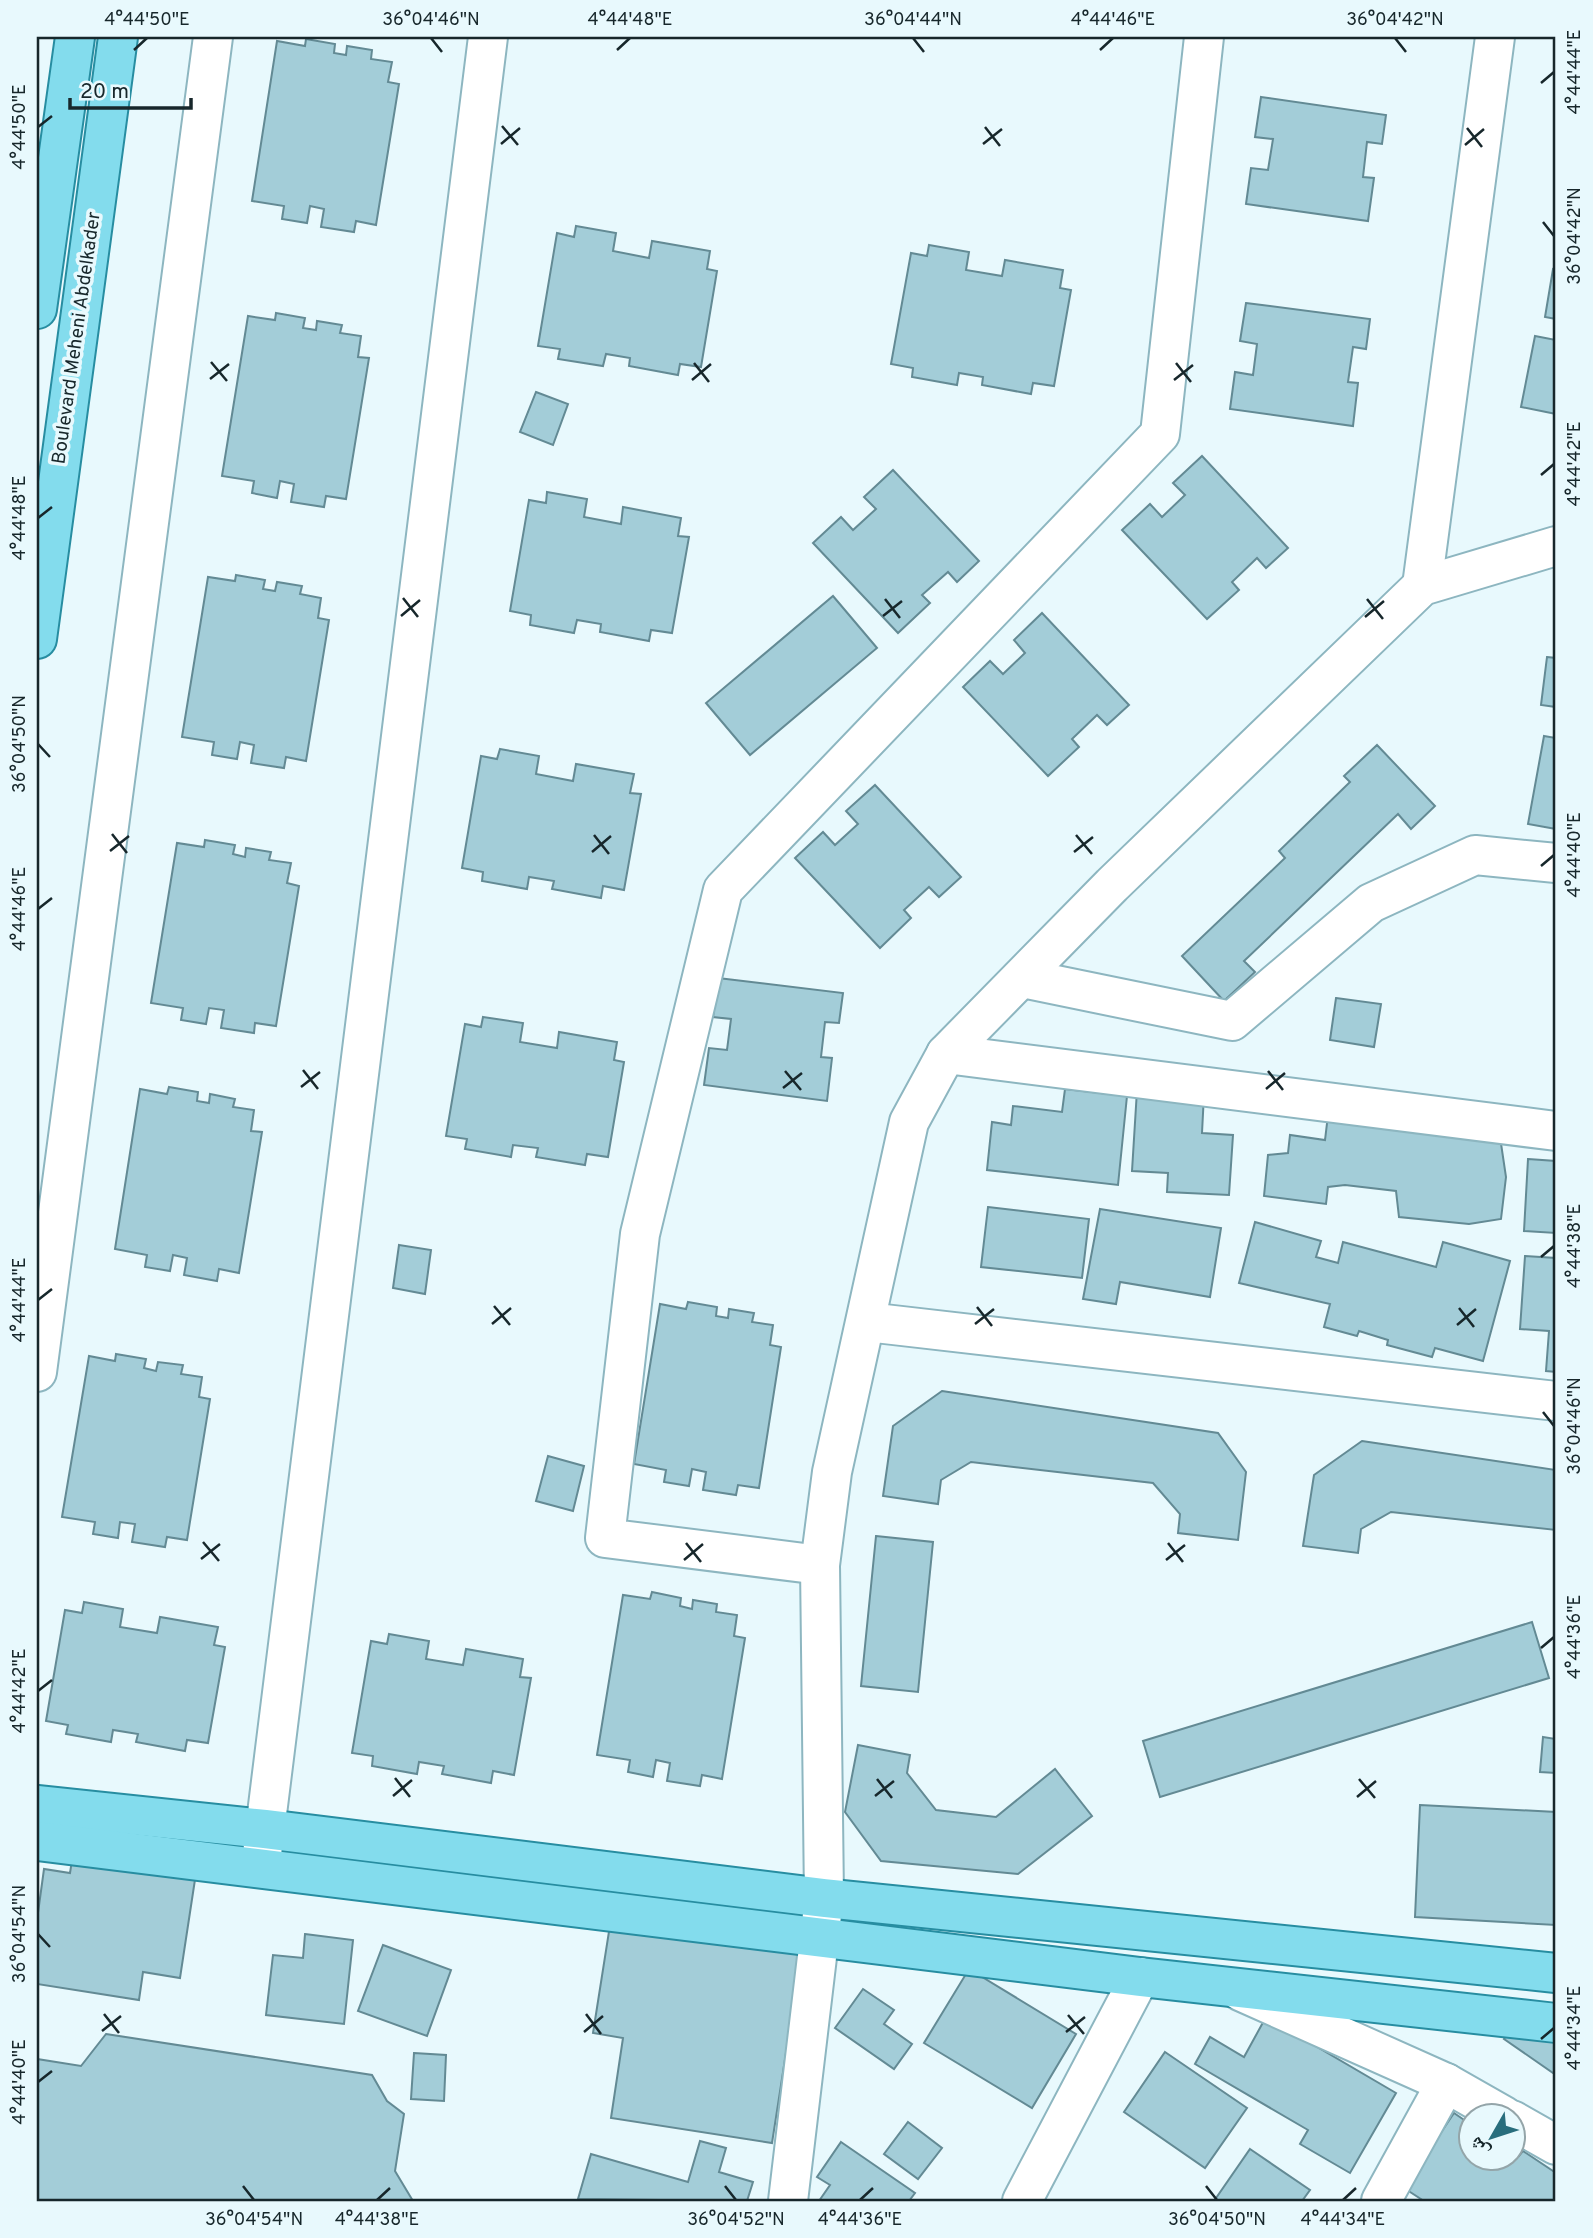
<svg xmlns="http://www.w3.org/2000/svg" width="1593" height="2238" font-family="Overpass,'Noto Naskh Arabic',sans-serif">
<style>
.building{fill:#a3cdd8;stroke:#638a94;stroke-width:2}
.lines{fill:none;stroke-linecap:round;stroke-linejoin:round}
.minor-casing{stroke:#8db6c0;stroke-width:42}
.primary-casing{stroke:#278da1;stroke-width:42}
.minor{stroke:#fff;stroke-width:38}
.primary{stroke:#83dced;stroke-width:38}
.ticks{fill:none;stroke:#17272b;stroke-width:2.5}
.labels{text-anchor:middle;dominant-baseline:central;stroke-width:7;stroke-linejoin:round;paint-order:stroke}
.street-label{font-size:19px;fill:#17272b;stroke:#e8f9fd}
.neatline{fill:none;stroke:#17272b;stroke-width:2.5}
.ticks-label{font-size:18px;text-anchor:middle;fill:#17272b}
</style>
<rect width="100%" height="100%" fill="#e8f9fd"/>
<g class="building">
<path d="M306,39L335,44L334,53L346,55L347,46L372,50L371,59L392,62L388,82L399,84L376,225L356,221L354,232L321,227L324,209L310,206L307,223L282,219L284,206L252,201L277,41L305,46Z"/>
<path d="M1261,97L1386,115L1382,144L1367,142L1363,177L1374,178L1368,221L1246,204L1251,168L1268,170L1273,139L1255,137Z"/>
<path d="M576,226L616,233L613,251L649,258L652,241L710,251L707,269L717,271L701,367L680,364L678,375L629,366L630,358L606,354L603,366L558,359L560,349L538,346L557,233L574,237Z"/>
<path d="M929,245L969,252L966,270L1002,276L1005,260L1063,270L1060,288L1071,290L1054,386L1033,383L1031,394L982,385L983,377L959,373L957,385L912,377L913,368L891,364L911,253L927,256Z"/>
<path d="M1553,269L1556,270V319L1545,317Z"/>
<path d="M1246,303L1370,319L1366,349L1353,347L1348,382L1358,383L1353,426L1230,409L1235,372L1253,375L1257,344L1240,341Z"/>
<path d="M276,313L305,318L303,328L316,330L317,321L342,325L340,333L361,336L358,357L369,358L346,499L326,496L324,507L291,502L294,484L280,481L277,498L252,493L254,481L222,476L248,316L275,320Z"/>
<path d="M1535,336L1556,340V414L1521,407Z"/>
<path d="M536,392L568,404L553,445L520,432Z"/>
<path d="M1202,456L1288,548L1266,568L1257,558L1232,582L1239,590L1207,619L1122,530L1150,504L1162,517L1185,495L1173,483Z"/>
<path d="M893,470L979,561L957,582L948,572L922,595L930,603L898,633L813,543L841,517L853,530L876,509L864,497Z"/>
<path d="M547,492L587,499L584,517L621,524L623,507L681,518L678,536L689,537L672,633L651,630L649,641L600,632L601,624L577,620L574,633L530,625L531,615L510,611L529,500L546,503Z"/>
<path d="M236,575L265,580L263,589L275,591L277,582L302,586L300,594L321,598L318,618L329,620L306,761L286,757L284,768L251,763L254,745L240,742L237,759L212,755L214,742L182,737L208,577L235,581Z"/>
<path d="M833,596L877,648L750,755L706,703Z"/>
<path d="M1042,613L1129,705L1107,725L1097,715L1072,739L1079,747L1048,776L963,687L990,661L1003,674L1025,653L1014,640Z"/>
<path d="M1547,657L1556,658V707L1541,705Z"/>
<path d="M1544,736L1556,738V829L1528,824Z"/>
<path d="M1377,745L1435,806L1411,829L1398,814L1244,961L1255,972L1224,1001L1182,956L1285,858L1279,851L1350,782L1344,776Z"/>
<path d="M500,749L539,756L536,774L573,781L576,764L634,774L630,793L641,794L624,890L603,886L601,898L552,889L554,881L529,877L527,889L482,881L483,872L462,868L481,756L497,759Z"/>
<path d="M875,785L961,877L939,897L929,887L904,910L911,918L880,948L795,858L823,832L835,845L858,824L846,811Z"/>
<path d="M205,840L235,845L233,854L245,857L246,848L271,852L269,860L291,863L287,883L299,886L276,1026L255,1023L254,1033L221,1028L224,1010L209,1008L206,1024L181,1020L183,1008L151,1003L177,843L204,847Z"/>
<path d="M718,978L843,993L839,1023L825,1022L821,1057L832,1058L827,1101L704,1085L709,1048L727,1050L731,1019L713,1017Z"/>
<path d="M1336,998L1381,1004L1374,1047L1330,1040Z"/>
<path d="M483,1017L523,1023L520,1042L557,1048L559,1032L617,1042L614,1060L624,1062L608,1157L587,1154L585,1165L536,1157L538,1148L513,1145L511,1157L465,1149L467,1139L446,1136L465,1024L481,1027Z"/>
<path d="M169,1087L198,1092L197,1101L209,1103L210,1094L235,1099L233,1107L254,1110L251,1131L262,1132L239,1273L219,1269L217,1281L184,1275L187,1258L173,1255L170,1271L145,1267L147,1255L115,1249L140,1089L167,1094Z"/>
<path d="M1065,1089L1127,1096L1118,1185L987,1170L992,1122L1011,1125L1013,1106L1062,1112Z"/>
<path d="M1137,1090L1204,1094L1202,1133L1233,1135L1229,1195L1167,1192L1168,1173L1132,1171Z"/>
<path d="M1328,1115L1499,1130L1506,1177L1501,1219L1469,1224L1399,1217L1396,1191L1345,1185L1328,1187L1326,1204L1264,1196L1268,1155L1288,1153L1290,1135L1325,1140Z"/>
<path d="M1528,1159L1556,1161V1233L1524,1231Z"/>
<path d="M988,1207L1089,1219L1082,1278L981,1267Z"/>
<path d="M1100,1209L1221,1228L1210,1297L1120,1282L1116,1304L1083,1299Z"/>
<path d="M1255,1222L1321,1241L1316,1257L1338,1263L1343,1242L1436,1267L1443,1242L1510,1261L1483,1361L1435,1348L1432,1357L1387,1345L1388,1340L1359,1331L1357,1336L1324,1327L1330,1304L1239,1283Z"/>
<path d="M399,1245L431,1250L425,1294L393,1288Z"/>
<path d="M1525,1256L1556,1258V1372L1546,1371L1549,1331L1520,1329Z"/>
<path d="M688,1302L717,1307L716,1316L728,1318L729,1309L754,1313L752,1322L773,1325L770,1345L781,1347L759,1488L738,1485L736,1495L703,1490L706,1472L692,1469L689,1486L664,1482L666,1470L634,1464L660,1304L686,1309Z"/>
<path d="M116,1354L146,1359L144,1368L156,1371L158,1362L183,1365L181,1374L202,1377L199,1397L210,1399L187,1540L167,1537L165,1547L132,1542L135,1524L120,1522L118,1538L93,1534L95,1522L62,1517L89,1356L115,1361Z"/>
<path d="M942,1391L1218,1433L1246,1472L1238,1540L1178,1533L1180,1514L1153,1483L971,1462L941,1480L938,1504L883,1496L893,1426Z"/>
<path d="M1362,1441L1556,1470V1530L1391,1512L1361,1529L1358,1553L1303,1546L1314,1475Z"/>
<path d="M548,1456L584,1466L573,1511L536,1501Z"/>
<path d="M876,1536L933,1542L918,1692L861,1686Z"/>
<path d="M652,1592L681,1598L680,1606L692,1609L693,1600L717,1604L716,1612L737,1615L734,1636L745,1638L722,1779L702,1775L700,1786L667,1781L670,1763L656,1760L653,1777L628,1772L630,1760L597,1755L623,1595L650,1599Z"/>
<path d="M84,1602L123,1609L120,1627L157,1633L160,1617L218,1627L214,1645L225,1647L208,1743L187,1740L185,1751L136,1742L138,1734L113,1730L111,1742L66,1734L68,1725L46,1721L65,1610L82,1613Z"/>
<path d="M1532,1622L1549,1678L1160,1797L1143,1741Z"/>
<path d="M389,1634L429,1641L426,1659L463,1665L466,1649L523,1659L520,1677L531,1678L514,1775L493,1771L491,1783L442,1774L444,1766L419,1762L417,1774L372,1766L373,1756L352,1753L371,1641L387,1644Z"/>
<path d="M1543,1737L1556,1739V1773L1540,1772Z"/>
<path d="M858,1745L910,1755L907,1773L936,1810L996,1817L1055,1769L1092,1816L1018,1874L881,1861L845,1812Z"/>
<path d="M1420,1805L1556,1812V1925L1415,1917Z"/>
<path d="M73,1854L196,1873L180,1978L143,1972L139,2000L37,1984V1920L44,1869L70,1873Z"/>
<path d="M610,1925L802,1950L772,2143L611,2118L623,2038L593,2033Z"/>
<path d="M305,1934L353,1940L344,2024L266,2015L273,1955L303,1958Z"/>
<path d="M383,1945L451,1970L427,2036L358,2011Z"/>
<path d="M969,1969L1076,2034L1032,2108L924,2043Z"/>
<path d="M863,1989L894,2010L884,2024L912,2044L894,2069L835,2028Z"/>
<path d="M1266,2017L1396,2093L1350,2173L1300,2144L1308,2130L1195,2064L1210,2037L1244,2057Z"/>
<path d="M1515,2023L1556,2040V2075L1504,2039Z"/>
<path d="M106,2034L372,2075L387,2101L404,2114L395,2171L413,2201H37V2059L81,2066Z"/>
<path d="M1165,2052L1247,2108L1205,2168L1124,2112Z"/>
<path d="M414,2053L446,2055L444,2101L411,2099Z"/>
<path d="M1454,2113L1470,2124V2158H1512V2152L1519,2156L1523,2151L1556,2173V2201H1424L1404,2188Z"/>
<path d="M908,2122L942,2148L918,2179L884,2154Z"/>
<path d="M700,2141L726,2148L719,2172L753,2182L747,2201L578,2199L591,2154L688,2182Z"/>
<path d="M841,2142L915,2193L909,2201H819L830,2185L817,2177Z"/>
<path d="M1250,2149L1310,2190L1302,2201H1214Z"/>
</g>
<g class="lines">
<defs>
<g id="minor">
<path d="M1422,586L1495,37"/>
<path d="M1022,978L1232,1021L1371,903L1475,855L1556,863"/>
<path d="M946,1054L1556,1131"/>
<path d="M867,1322L1556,1401"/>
<path d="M37,1372L213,37"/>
<path d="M820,1565L605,1538L640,1234L723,890L1160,434L1204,37"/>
<path d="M261,1862L488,37"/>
<path d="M1240,1991L1446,2083L1504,2116"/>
<path d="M1512,2120L1556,2145"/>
<path d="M788,2201L824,1898L820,1565L832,1472L909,1122L946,1054L1112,885L1422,586L1556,546"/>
<path d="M1022,2201L1140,1977"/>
<path d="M1381,2201L1446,2083"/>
</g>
<g id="primary">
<path d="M37,309L75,37"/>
<path d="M37,639L118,37"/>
<path d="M37,1805L265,1829L824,1898L1556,1973"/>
<path d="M37,1841L1140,1977L1556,2023"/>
</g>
</defs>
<use href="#minor" class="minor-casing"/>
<use href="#primary" class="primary-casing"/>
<use href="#minor" class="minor"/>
<use href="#primary" class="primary"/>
</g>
<path class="ticks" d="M431,38L442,52M913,38L924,52M1395,38L1406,52M134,50L147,38M617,50L630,38M1100,50L1113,38M1541,83L1554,72M502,126L518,145M38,127L52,116M985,127L1000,146M1467,128L1482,147M501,144L520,128M983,144L1002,129M1465,145L1484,129M1543,222L1554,236M211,362L227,381M694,363L709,382M1176,363L1191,382M210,379L229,364M692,380L711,364M1174,380L1193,365M1541,475L1554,464M38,518L52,507M403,598L418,617M885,599L900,618M1367,599L1383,619M401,616L420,600M883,616L902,601M1365,617L1384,601M38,744L50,757M112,834L127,853M594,835L609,854M1076,835L1092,854M110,851L129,836M592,852L611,836M1074,852L1093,837M1541,866L1554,855M38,909L52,898M303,1070L318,1089M785,1071L801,1090M1268,1071L1283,1090M301,1087L320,1072M783,1088L802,1073M1266,1089L1285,1073M1541,1257L1554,1246M38,1300L52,1289M494,1306L510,1325M977,1307L992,1326M1459,1308L1474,1327M492,1324L511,1308M975,1324L994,1309M1457,1325L1476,1309M1543,1412L1554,1426M203,1542L219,1561M686,1543L701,1562M1168,1543L1183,1562M201,1559L220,1544M684,1560L703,1544M1166,1560L1185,1545M1541,1648L1554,1637M38,1691L52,1680M395,1778L410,1797M877,1779L892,1798M1359,1779L1375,1798M393,1796L412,1780M875,1796L894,1781M1357,1797L1376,1781M38,1934L50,1947M104,2014L119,2033M586,2014L601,2034M1068,2015L1084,2034M102,2031L121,2016M584,2032L603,2016M1066,2032L1085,2017M1541,2039L1554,2028M38,2082L52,2071M243,2186L254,2200M725,2186L736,2200M1206,2186L1217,2200M377,2200L390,2188M860,2200L873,2188M1343,2200L1356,2188"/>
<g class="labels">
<g class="street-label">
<text transform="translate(77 338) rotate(-82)">Boulevard Meheni Abdelkader</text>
</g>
</g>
<rect width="1593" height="2238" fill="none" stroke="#e8f9fd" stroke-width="77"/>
<g transform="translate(1492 2137) rotate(231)"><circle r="33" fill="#e8f9fd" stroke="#94a5a9" stroke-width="2"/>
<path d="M0-5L12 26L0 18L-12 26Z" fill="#296e7d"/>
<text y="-10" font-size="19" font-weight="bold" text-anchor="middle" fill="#17272b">ش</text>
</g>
<path d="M70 98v10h121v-10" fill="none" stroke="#17272b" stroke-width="3.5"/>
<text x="80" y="98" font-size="21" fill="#17272b" stroke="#e8f9fd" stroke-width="5" paint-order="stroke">20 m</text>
<rect x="38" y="38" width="1516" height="2162" class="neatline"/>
<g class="ticks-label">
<text x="147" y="25">4°44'50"E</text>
<text x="431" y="25">36°04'46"N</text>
<text x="630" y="25">4°44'48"E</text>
<text x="913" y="25">36°04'44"N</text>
<text x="1113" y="25">4°44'46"E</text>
<text x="1395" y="25">36°04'42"N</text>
<text transform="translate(1574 72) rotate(-90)" y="6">4°44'44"E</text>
<text transform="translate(19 127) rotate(-90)" y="6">4°44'50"E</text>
<text transform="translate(1574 236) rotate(-90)" y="6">36°04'42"N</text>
<text transform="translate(1574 464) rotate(-90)" y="6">4°44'42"E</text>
<text transform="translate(19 518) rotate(-90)" y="6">4°44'48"E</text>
<text transform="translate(19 744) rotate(-90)" y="6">36°04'50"N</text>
<text transform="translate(1574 855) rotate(-90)" y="6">4°44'40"E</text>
<text transform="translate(19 909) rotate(-90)" y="6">4°44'46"E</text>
<text transform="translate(1574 1246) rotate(-90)" y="6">4°44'38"E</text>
<text transform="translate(19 1300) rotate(-90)" y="6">4°44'44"E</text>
<text transform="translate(1574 1426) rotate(-90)" y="6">36°04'46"N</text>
<text transform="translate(1574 1637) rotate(-90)" y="6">4°44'36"E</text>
<text transform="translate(19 1691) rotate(-90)" y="6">4°44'42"E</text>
<text transform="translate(19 1934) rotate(-90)" y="6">36°04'54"N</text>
<text transform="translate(1574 2028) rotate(-90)" y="6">4°44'34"E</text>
<text transform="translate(19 2082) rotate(-90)" y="6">4°44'40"E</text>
<text x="254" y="2225">36°04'54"N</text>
<text x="377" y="2225">4°44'38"E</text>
<text x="736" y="2225">36°04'52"N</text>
<text x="860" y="2225">4°44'36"E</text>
<text x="1217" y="2225">36°04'50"N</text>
<text x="1343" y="2225">4°44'34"E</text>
</g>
</svg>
